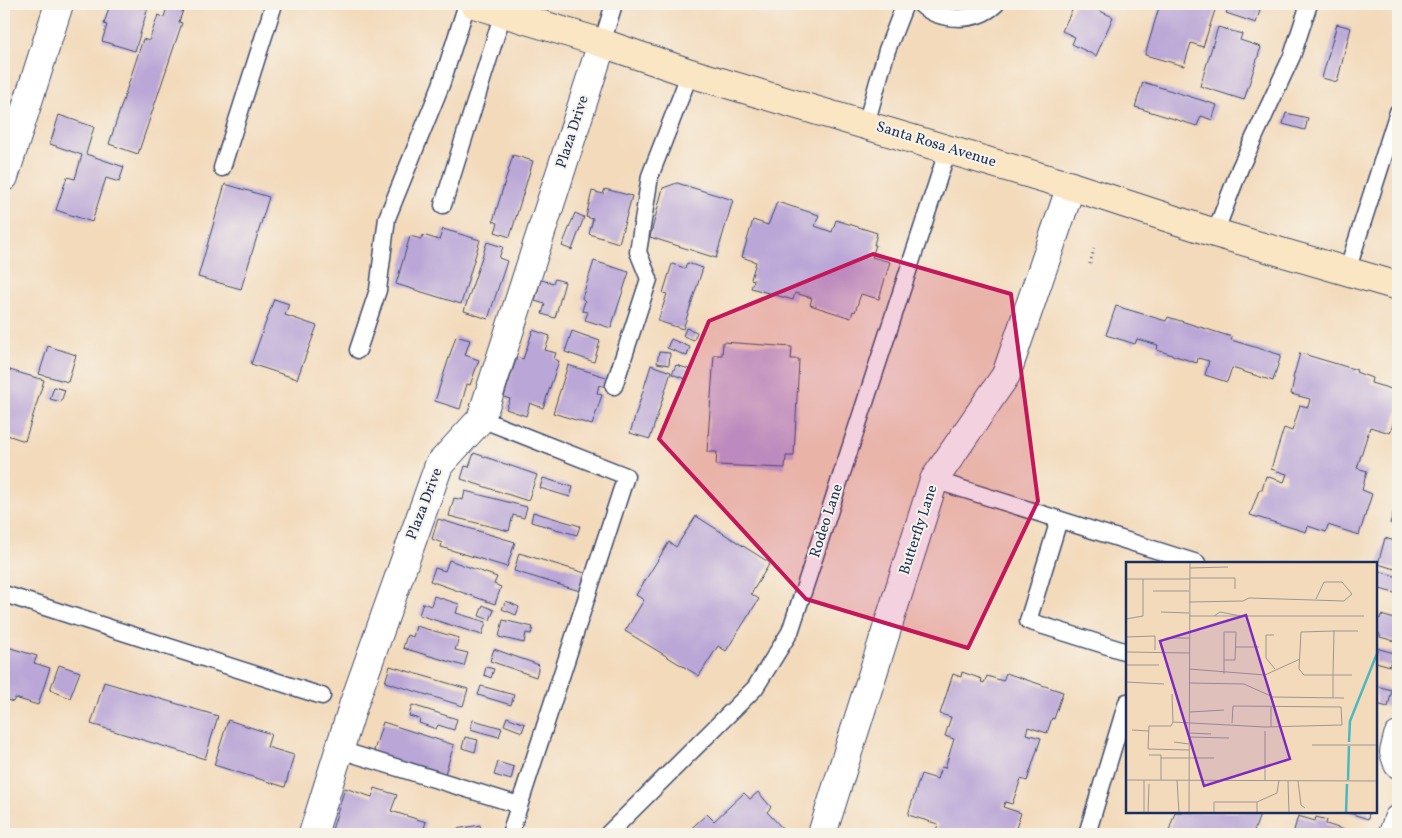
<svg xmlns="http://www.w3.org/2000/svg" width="1402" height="838" font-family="Vollkorn,serif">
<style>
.building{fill:#bba7d7}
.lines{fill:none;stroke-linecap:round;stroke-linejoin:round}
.lane-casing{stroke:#3b496c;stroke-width:19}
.street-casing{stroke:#3b496c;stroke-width:30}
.secondary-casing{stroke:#3b496c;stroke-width:30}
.path{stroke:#3b496c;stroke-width:3;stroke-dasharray:1 4;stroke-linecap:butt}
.lane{stroke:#fff;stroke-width:16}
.street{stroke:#fff;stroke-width:28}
.secondary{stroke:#fbe6c4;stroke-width:28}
.marked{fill:#c2185b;fill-opacity:0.2;stroke:#c2185b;stroke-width:4;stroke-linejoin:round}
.labels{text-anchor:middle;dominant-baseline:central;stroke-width:4;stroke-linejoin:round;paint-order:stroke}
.street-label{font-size:15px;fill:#1b2f5e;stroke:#f7f3e8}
.inset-river{fill:none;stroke:#49b8c1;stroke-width:2.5}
.inset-road{fill:none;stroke:#9d9696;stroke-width:1}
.view{fill:#7b2cbf;fill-opacity:0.15;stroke:#7b2cbf;stroke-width:2.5}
.inset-edge{fill:none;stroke:#1b2f5e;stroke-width:2.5}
</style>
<rect width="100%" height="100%" fill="#f7f3e8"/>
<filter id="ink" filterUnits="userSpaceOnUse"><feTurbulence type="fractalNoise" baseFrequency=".02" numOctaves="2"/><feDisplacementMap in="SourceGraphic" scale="10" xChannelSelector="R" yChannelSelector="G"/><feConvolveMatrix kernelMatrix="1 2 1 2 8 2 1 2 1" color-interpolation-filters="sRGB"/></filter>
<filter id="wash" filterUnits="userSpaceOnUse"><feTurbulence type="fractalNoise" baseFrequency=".0096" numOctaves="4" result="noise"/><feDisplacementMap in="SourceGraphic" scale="20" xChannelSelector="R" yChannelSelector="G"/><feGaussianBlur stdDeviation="1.12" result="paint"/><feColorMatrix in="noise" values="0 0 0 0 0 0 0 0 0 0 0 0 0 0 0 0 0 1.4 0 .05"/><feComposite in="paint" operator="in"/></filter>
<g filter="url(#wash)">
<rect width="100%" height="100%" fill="#f3dabb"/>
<g id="blocks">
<g class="building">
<path d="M110,4H149L135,51L102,41L107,25L104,24Z"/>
<path d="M168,4H185L179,22L182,23L138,154L109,144L143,39L149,41L158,15L164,17Z"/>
<path d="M1075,4H1085L1113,17L1096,56L1072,44L1075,37L1062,31Z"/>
<path d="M1160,4H1217L1203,47L1191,43L1184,66L1145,55Z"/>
<path d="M1230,4H1262L1256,23L1226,13Z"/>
<path d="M1337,24L1351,28L1337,82L1322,78Z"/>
<path d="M1218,27L1242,34L1240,40L1261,47L1244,100L1200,86Z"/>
<path d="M1143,82L1217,105L1212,120L1201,116L1197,126L1135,107Z"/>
<path d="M1286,113L1308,118L1305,130L1283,124Z"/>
<path d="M59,115L94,127L86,154L124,167L119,182L106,178L92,222L56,210L67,177L75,179L82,155L50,144Z"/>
<path d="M513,155L533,161L510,237L495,232L498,223L493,221Z"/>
<path d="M677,183L733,200L716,258L650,237L663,188Z"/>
<path d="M225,184L269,197L241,289L198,277Z"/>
<path d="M605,189L632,196L619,243L589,234L593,219L586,217L592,191L603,194Z"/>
<path d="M777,202L819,215L815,226L832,232L836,220L877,233L874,245H876L872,257L890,262L879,299L861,294L855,312L853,311L851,318L810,305L812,298L795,293L793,300L751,288L754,280L751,279L756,262L742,257L753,220L768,225Z"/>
<path d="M575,213L584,217L572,250L562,246Z"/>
<path d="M443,229L480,240L461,304L396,284L410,236L421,239L423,235L439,240Z"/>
<path d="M487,242L503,247L499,258L507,261L488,319L464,311Z"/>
<path d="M594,261L629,272L611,328L585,320L588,312L582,311L585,301L582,298Z"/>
<path d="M687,263L703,268L683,329L658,321L667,294L663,293L672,264L685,268Z"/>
<path d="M555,279L565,282L555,318L542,314L545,304L535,301L541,280L553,283Z"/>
<path d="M274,299L289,304L285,315L317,326L297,379L251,364Z"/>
<path d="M1116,306L1166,321L1168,317L1232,337L1231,340L1281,355L1273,381L1232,368L1227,382L1205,375L1209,361L1198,358L1197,363L1157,350L1158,345L1137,339L1135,344L1106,335Z"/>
<path d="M686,328L697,332L694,340L683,336Z"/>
<path d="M533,330L550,336L545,350L556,353L554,359L559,361L543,408L530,403L526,416L506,409L510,399L504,397L517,357L523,359Z"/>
<path d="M572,331L600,341L594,362L565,352Z"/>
<path d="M456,336L470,340L465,355L479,360L470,385L467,384L460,409L435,401Z"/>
<path d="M671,339L690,347L687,356L667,348Z"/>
<path d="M723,342L792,347L791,359H799L794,456H786L785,468L716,465L717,452H707L714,355H722Z"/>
<path d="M48,346L76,355L68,382L39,374Z"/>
<path d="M659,352L670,353L669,365L657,363Z"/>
<path d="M1300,353L1357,370L1356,372L1372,378L1371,383L1398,391V409L1390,433L1370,427L1357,468L1367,471L1362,490L1372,494L1359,535L1328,525L1326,532L1308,526L1306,532L1250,515L1259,490H1262L1266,476L1284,482L1287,474L1271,469L1284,428L1292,431L1300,405L1308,407L1310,399L1291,394L1294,379L1293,378Z"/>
<path d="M568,365L609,378L606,387L599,385L597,393L602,395L592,425L553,413Z"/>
<path d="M651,365L671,372L650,439L630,433Z"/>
<path d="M676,365L689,369L685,379L672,374Z"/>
<path d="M6,369L44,380L25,441L4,434V377Z"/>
<path d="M54,387L65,390L61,402L50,399Z"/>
<path d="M474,453L537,475L528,501L461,479L465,466L469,467Z"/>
<path d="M543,478L573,487L570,497L540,488Z"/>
<path d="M465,491L527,507L524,518L513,515L509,531L449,516L454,498L463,500Z"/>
<path d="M1394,511L1398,512V526L1390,523Z"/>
<path d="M533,512L580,526L577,535L531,522Z"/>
<path d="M696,516L770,563L751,594L759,599L726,651L718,646L699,676L625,631L644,600L636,595L669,542L676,547Z"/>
<path d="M438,519L515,542L507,567L441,547L442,543L432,539Z"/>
<path d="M1385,538L1398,542V570L1378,564Z"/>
<path d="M519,553L585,573L580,591L514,571Z"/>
<path d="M449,560L497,577L494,584L501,587L495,604L430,581L435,568L445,571Z"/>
<path d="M1376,570L1398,577V594L1376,588Z"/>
<path d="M434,596L459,604L456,613L486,622L482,635L419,615L423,603L431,606Z"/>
<path d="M506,601L519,607L516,615L502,609Z"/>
<path d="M483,605L494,610L490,620L479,616Z"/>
<path d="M1381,615L1398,620V642L1380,637V634L1376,632V617L1380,619Z"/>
<path d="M503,620L533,627L531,634L526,633L524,643L499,637Z"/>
<path d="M416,626L459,638L455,650L468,653L464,666L403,648L407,635L413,637Z"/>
<path d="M4,646L37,656L34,663L50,668L38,705L15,698L13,702L4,699Z"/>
<path d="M1376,648L1394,653L1390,666L1376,662Z"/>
<path d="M494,649L539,665L536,677L490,661Z"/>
<path d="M59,665L80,672L70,698L50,690Z"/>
<path d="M390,666L468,689L463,706L385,682Z"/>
<path d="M486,667L494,669L491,678L484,675Z"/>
<path d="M962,672L982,679L981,682L984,683L987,676L1003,681L1006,673L1063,692L1054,719L1052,718L1047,733L1028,727L1026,734L1041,738L1027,781L1021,779L1012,804L1005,802L1003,807L1021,813L1016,828L1019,829L1017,834H947L936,831L938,824L908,815L921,774L937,779L941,767L945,768L954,739L945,736L951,717L940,714L953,674L961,677Z"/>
<path d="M104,682L218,716L205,759L91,724Z"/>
<path d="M481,686L514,695L511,705L478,695Z"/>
<path d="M1376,686L1392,690L1388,707L1376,704Z"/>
<path d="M412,705L457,719L454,730L438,725L436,729L419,723L420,719L409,716Z"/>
<path d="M507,717L525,724L522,732L504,725Z"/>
<path d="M228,720L271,734L267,747L294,755L285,787L214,765Z"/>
<path d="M473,720L502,728L499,737L470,729Z"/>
<path d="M383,722L454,745L444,777L373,754Z"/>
<path d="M465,737L478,740L475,752L462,748Z"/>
<path d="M498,762L514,767L511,780L494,775Z"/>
<path d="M345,788L372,797L375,788L397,795L391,811L426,822L422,834L331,833Z"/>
<path d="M758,792L771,807L767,812L785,831L781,834H685L707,814L714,821L744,793L750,799Z"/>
<path d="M1175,812H1261L1253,834H1168Z"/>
<path d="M1346,812H1369L1368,819Z"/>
<path d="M1298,816L1315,821L1316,817L1327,820L1326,824L1357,834H1293Z"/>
<path d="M480,825L482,834H456V829Z"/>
</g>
</g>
</g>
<g filter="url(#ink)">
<use href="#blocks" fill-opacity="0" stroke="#3b496c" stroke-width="1"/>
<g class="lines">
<defs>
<g id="lane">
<path d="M920,4C940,22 976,23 996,4"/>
<path d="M602,43L614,4"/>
<path d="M866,124L887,50L905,4"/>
<path d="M222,168L274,4"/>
<path d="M443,205L503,13"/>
<path d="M1215,233L1240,168L1292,56L1309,4"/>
<path d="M1347,271L1398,112"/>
<path d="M358,350L378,290L387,218L441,85L467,4"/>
<path d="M614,386L649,279L638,252L650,176L690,73"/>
<path d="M481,419L626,476L510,834"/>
<path d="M934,480L1197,563"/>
<path d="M1059,520L1028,621L1127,652"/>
<path d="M4,594L322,696"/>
<path d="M340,750L519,805"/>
<path d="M608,834L755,688L790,632L948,149"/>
<path d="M1087,834L1127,702"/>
</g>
<g id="street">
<path d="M4,177L59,4"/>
<path d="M1398,736L1394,752L1398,764"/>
<path d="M313,834L354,703L439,465L481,419L602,43"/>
<path d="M822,834L934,480L1006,375L1071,186"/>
<path d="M1393,834L1398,819"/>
</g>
<path id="secondary" d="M474,4L602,43L690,73L1071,186L1215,233L1398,286"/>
</defs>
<use href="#lane" class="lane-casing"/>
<use href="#street" class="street-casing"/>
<use href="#secondary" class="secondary-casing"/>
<path class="path" d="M1090,264L1094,249"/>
<use href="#lane" class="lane"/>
<use href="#street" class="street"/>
<use href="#secondary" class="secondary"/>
</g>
</g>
<path class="marked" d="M873,254L1011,294L1038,501L968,648L806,599L659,439L709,321Z"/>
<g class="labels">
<g class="street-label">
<text transform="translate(573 132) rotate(-72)">Plaza Drive</text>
<text transform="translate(936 145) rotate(17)">Santa Rosa Avenue</text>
<text transform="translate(425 504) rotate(-69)">Plaza Drive</text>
<text transform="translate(827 521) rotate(-72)">Rodeo Lane</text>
<text transform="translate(919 530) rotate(-72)">Butterfly Lane</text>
</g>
</g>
<g transform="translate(1126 562)">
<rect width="251" height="251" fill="#f3dabb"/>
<path class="inset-river" d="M223,180L224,159L252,89M222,218L223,184M220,251L221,222"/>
<path class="inset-road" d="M171,0H192M64,6L102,5M64,16H109V27M0,17H64M27,29H63M63,40L117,39L123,36L218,39L226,32L216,20H198L190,37M35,50L63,51M63,54H238M88,54L94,50L115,54M0,57L17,54V17M208,69L207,113H178L173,107L175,70L208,69H232M148,73H140V96L149,107M0,75L29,74V88M40,76H63M110,85H133M0,90L64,91M0,103H33M63,107L139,113L174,97M98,112V70H110L109,98H98M0,120L38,122M63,121L118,122L147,135L218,136M46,132L47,160M207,136V113H226M145,145V165M64,150L98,148M6,168L23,169M63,171L85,172M63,175L103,176M48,180L63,182M186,183H252M63,188L22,187L23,164H45L47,160L139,165L216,163L215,145L107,144L106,161M23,193H35V218M35,196H88M0,218L252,219M51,218L53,251M139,218V169M162,219L163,251M172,219L175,243L179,246M131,240L151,231L153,218M18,251V218M22,251L23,222M63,251L64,0M88,251V240H131V251"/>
<path class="view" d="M120,53L164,197L78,224L34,79Z"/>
<rect width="251" height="251" class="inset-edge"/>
</g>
<rect width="1402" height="838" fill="none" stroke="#f7f3e8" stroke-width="20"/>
</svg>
